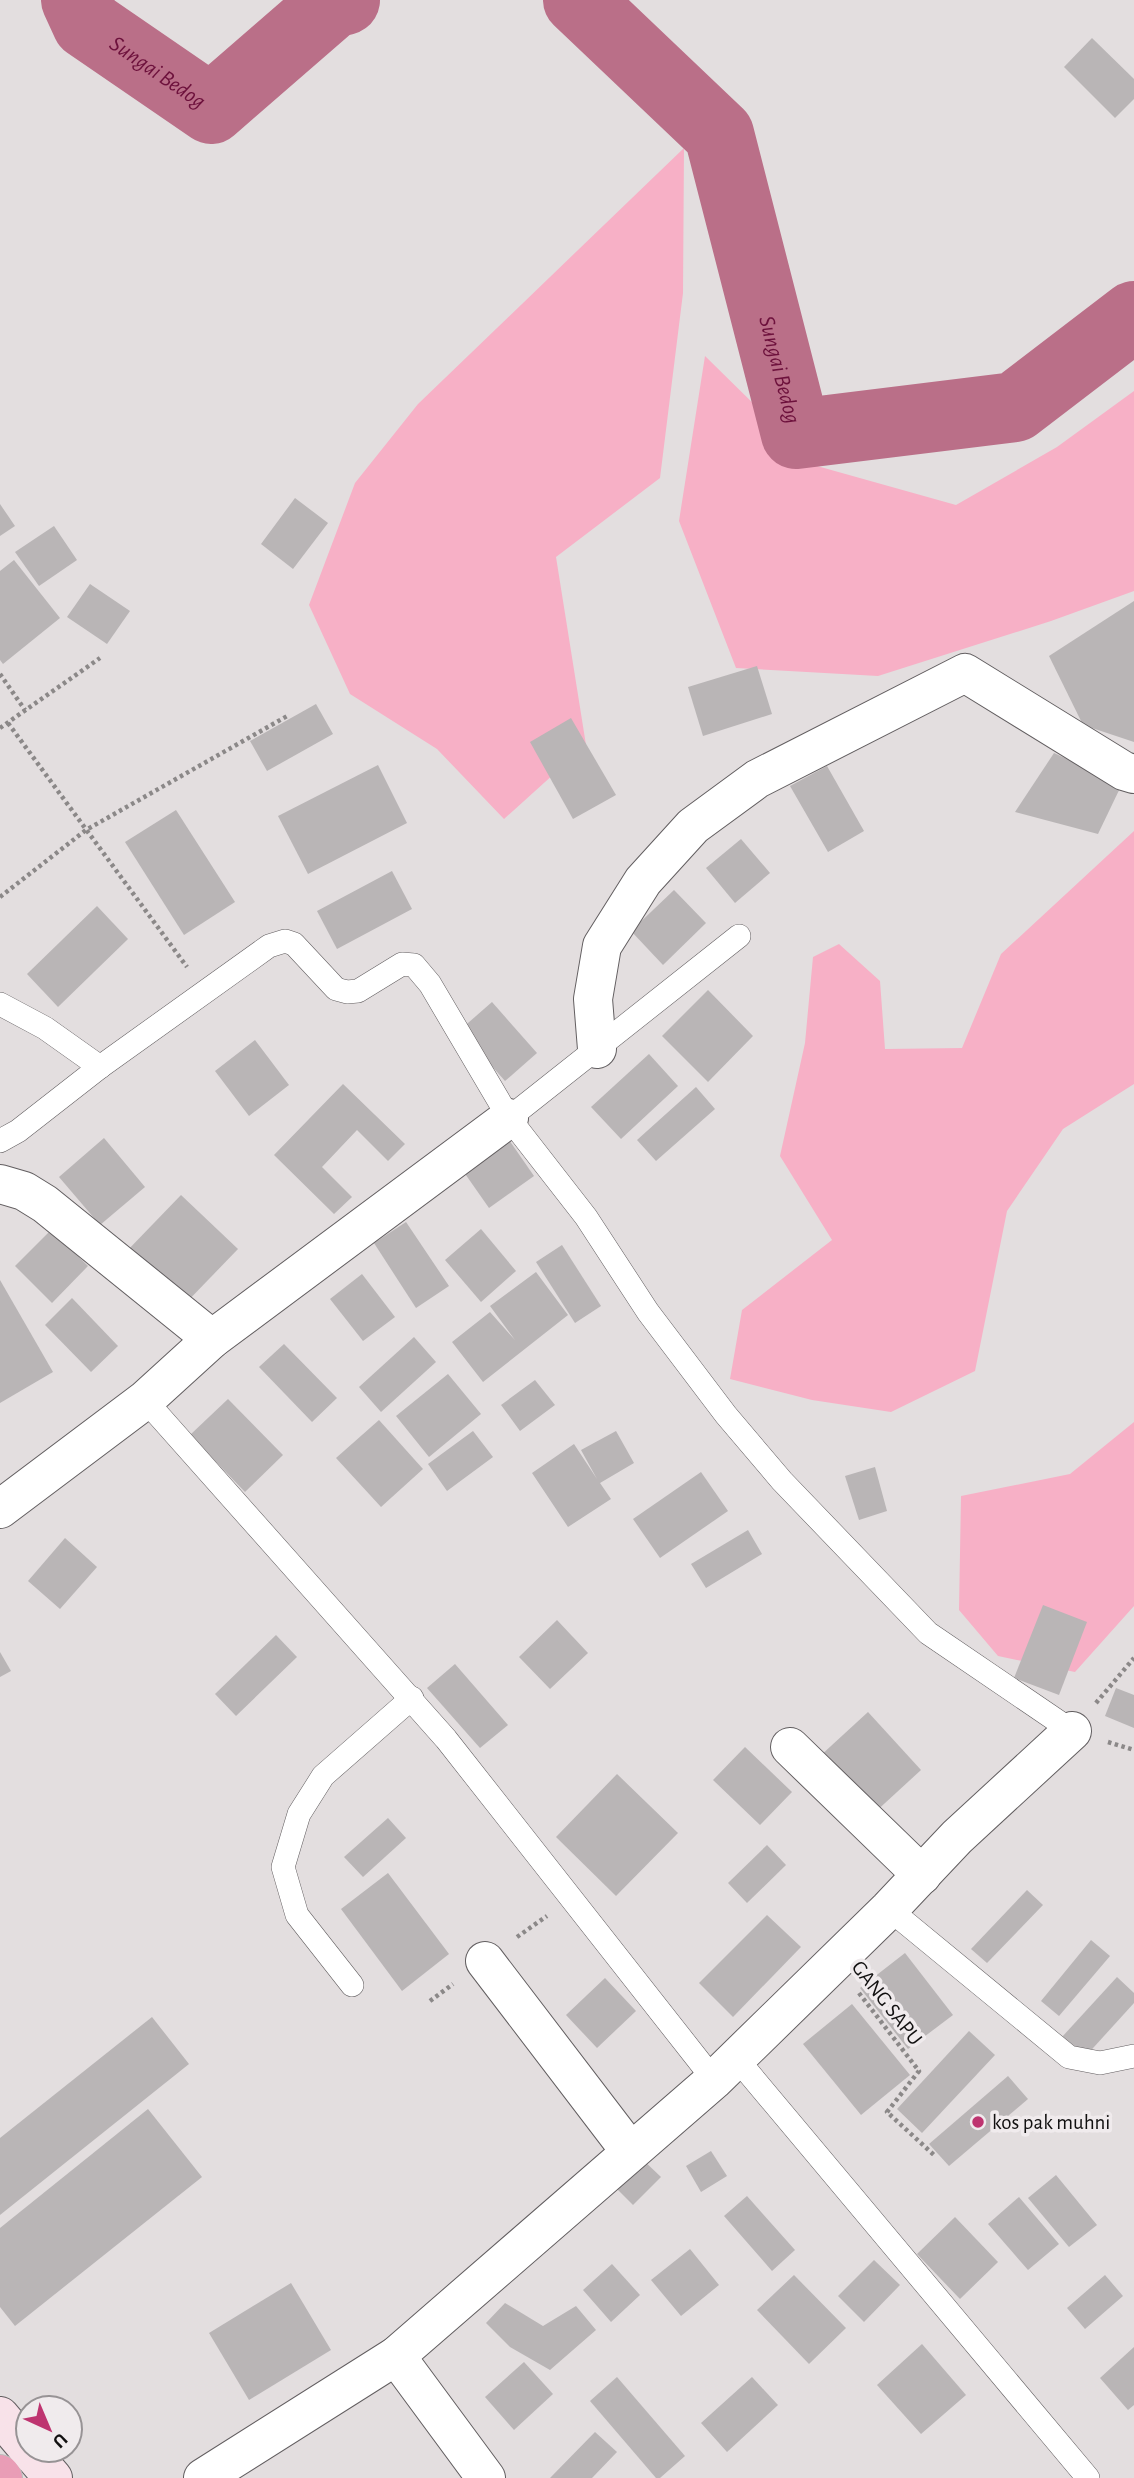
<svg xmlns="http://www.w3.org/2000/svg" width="1134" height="2478" font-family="'Alegreya Sans',sans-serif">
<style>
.green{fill:#f7b0c6}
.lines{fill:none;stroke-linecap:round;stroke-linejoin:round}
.river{stroke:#ba6f88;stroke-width:70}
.building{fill:#b9b5b6}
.lane-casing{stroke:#625e60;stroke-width:24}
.street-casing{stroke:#625e60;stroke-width:40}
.secondary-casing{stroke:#625e60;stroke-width:40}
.highway-casing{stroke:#bcbcbc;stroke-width:40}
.path{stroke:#8b8888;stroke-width:4.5;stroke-dasharray:3.5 3.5;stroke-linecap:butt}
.lane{stroke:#fff;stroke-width:23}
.street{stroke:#fff;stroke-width:38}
.secondary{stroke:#f8e2e9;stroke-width:38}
.highway{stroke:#e99db6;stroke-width:38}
.poi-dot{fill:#be3470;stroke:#f0ebed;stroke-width:2.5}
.labels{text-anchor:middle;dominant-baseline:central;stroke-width:7;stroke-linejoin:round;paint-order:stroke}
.street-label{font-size:21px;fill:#111010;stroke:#f0ebed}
.poi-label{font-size:21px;fill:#111010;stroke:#f0ebed;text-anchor:start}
.water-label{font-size:23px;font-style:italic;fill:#6d113c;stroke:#f0ebed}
</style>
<rect width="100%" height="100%" fill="#e3dedf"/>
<g class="green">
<path d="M684,148L683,293L660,478L556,557L586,745L504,819L437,749L350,694L309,605L355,483L418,404Z"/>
<path d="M705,356L817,466L956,505L1057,447L1134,391V591L1051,621L878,676L736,668L679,521Z"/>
<path d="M1134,831V1084L1063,1129L1007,1211L975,1371L891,1412L812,1400L730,1379L742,1310L832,1240L780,1156L805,1043L813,957L839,944L880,981L885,1049L962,1048L1001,954Z"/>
<path d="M1134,1422V1606L1075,1672L998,1656L959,1610L961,1496L1070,1474Z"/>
</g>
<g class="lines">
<g class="river">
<path id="s1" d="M76,0L87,24L211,109L333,3L345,0"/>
<path id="s2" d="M578,0L719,134L796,434L1015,407L1134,316"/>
</g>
</g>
<g class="building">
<path d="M1092,38L1134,79V99L1115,118L1064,67Z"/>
<path d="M295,498L328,523L293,569L261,544Z"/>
<path d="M0,504L15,526L0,536Z"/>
<path d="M54,526L77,560L39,586L15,552Z"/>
<path d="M14,560L60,618L3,664L0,660V571Z"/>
<path d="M90,584L130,611L107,644L67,617Z"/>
<path d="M1134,601V742L1083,725L1049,656Z"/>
<path d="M757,666L772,714L703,736L688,687Z"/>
<path d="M316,704L333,734L267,771L250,741Z"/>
<path d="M571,718L616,795L573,819L530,742Z"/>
<path d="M1054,753L1122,784L1098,834L1015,812Z"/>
<path d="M378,765L407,823L308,874L278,816Z"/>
<path d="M827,766L864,831L828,852L790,786Z"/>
<path d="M176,810L235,902L184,935L125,842Z"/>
<path d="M741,839L770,873L735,903L706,868Z"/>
<path d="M392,871L412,909L337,949L317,911Z"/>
<path d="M674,890L706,923L663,965L631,931Z"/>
<path d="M97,906L128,939L58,1007L27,974Z"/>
<path d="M708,990L753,1036L708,1082L662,1036Z"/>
<path d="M492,1002L537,1053L505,1081L460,1030Z"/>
<path d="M255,1040L289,1085L249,1116L215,1071Z"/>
<path d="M649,1054L678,1086L621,1139L591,1107Z"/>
<path d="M343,1084L405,1144L388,1161L357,1130L322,1167L352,1197L334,1214L274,1155Z"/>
<path d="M696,1087L715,1109L656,1161L637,1140Z"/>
<path d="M507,1137L534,1176L489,1208L461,1168Z"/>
<path d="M104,1138L145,1187L100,1225L59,1177Z"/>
<path d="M181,1195L238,1249L181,1308L125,1253Z"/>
<path d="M406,1222L449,1286L416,1308L374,1243Z"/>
<path d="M481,1229L516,1271L481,1302L445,1260Z"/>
<path d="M51,1230L88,1266L52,1303L15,1266Z"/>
<path d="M562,1245L601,1306L575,1323L536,1262Z"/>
<path d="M536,1272L568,1315L483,1382L452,1342L490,1312L515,1340L490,1306Z"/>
<path d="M362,1274L395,1317L363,1341L330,1299Z"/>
<path d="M0,1280L53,1372L0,1403Z"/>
<path d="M72,1298L118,1346L91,1372L45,1325Z"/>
<path d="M414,1337L436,1362L381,1412L359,1387Z"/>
<path d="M284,1344L337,1398L312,1422L259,1367Z"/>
<path d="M448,1374L481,1414L429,1457L396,1416Z"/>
<path d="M535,1380L555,1405L520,1431L501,1405Z"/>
<path d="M228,1399L283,1455L245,1492L190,1435Z"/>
<path d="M379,1420L423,1469L381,1507L336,1458Z"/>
<path d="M473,1431L493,1457L447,1491L428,1464Z"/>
<path d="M616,1431L634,1463L600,1483L611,1499L568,1527L532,1473L574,1444L597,1479L581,1450Z"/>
<path d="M875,1467L887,1511L859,1520L845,1476Z"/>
<path d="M701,1472L728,1511L660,1558L633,1519Z"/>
<path d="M748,1530L762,1554L706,1588L691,1564Z"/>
<path d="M65,1538L97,1567L60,1609L28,1581Z"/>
<path d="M1043,1605L1087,1622L1059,1695L1014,1678Z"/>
<path d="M557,1620L588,1653L550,1689L519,1657Z"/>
<path d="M276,1635L297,1657L236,1716L215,1694Z"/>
<path d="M0,1652L11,1671L0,1677Z"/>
<path d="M455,1664L508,1725L480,1748L427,1688Z"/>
<path d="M1116,1688L1134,1695V1728L1105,1716Z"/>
<path d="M868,1712L921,1770L872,1815L819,1757Z"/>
<path d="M745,1747L792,1792L760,1825L713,1780Z"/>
<path d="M617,1774L678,1833L616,1896L556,1837Z"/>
<path d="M388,1818L406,1838L363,1877L344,1857Z"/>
<path d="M767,1845L786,1865L747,1903L728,1883Z"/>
<path d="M388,1873L449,1954L402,1991L341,1909Z"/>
<path d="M1027,1890L1043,1905L987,1963L971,1949Z"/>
<path d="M767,1915L801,1947L733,2017L699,1983Z"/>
<path d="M1091,1940L1110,1956L1059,2016L1041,2001Z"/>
<path d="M905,1953L953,2015L908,2049L860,1988Z"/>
<path d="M1117,1977L1134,1993V2003L1084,2058L1062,2037Z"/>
<path d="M605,1978L636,2011L597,2048L566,2015Z"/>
<path d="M852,2004L910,2075L861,2115L803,2044Z"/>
<path d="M152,2017L189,2064L0,2215V2138Z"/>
<path d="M969,2031L995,2055L922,2133L897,2109Z"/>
<path d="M1008,2076L1028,2099L949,2166L929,2144Z"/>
<path d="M148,2109L202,2177L15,2326L0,2307V2228Z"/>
<path d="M711,2151L727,2176L701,2192L686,2166Z"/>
<path d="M641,2158L661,2177L633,2205L614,2186Z"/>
<path d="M1056,2175L1097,2225L1069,2247L1028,2198Z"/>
<path d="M747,2196L795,2250L772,2271L724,2216Z"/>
<path d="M1019,2197L1059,2244L1028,2270L988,2224Z"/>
<path d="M955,2217L998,2262L960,2299L917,2254Z"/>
<path d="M690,2249L719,2285L681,2316L651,2280Z"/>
<path d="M874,2260L900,2285L864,2322L838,2296Z"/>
<path d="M612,2264L640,2295L611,2322L583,2290Z"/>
<path d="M794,2275L846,2328L809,2364L757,2310Z"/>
<path d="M1105,2275L1123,2296L1085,2329L1067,2308Z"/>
<path d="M291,2283L331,2350L249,2400L209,2333Z"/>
<path d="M505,2303L543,2326L576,2306L596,2330L550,2370L510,2347L486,2323Z"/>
<path d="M922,2344L966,2395L921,2434L877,2385Z"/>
<path d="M1134,2347V2405L1128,2410L1100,2378Z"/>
<path d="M524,2362L553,2394L514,2430L485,2397Z"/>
<path d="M617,2377L685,2456L660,2478H656L590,2401Z"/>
<path d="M752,2377L778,2405L727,2452L701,2423Z"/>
<path d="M595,2432L617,2452L592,2478H550Z"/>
</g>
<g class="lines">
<defs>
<g id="lane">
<path d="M0,1004L45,1028L100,1067"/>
<path d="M509,1118L739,936"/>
<path d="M0,1141L18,1131L100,1067L269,946L285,941L294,944L336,989L347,992L358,991L402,964L414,965L430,984L509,1118L586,1217L648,1312L726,1415L782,1481L928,1633L1072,1731"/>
<path d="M145,1400L446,1739L714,2080"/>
<path d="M889,1909L1069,2057L1100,2063L1134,2056"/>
<path d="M352,1985L297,1915L283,1867L299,1814L323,1776L412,1698"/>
<path d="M737,2059L1088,2478"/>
</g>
<g id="street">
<path d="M597,1049L593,999L602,946L643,881L693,826L757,779L965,673L1124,771L1134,774"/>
<path d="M0,1184L24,1191L45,1204L212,1339"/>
<path d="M0,1509L145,1400L212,1339L509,1118"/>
<path d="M790,1747L922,1875"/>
<path d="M485,1961L630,2151"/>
<path d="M396,2356L486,2478"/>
<path d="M203,2478L396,2356L714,2080L889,1909L957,1837L1072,1731"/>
</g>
<g id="secondary">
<path d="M0,2416L28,2449"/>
<path d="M29,2450L53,2478"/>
</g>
<path id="highway" d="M0,2474L3,2478"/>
</defs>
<use href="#lane" class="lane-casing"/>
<use href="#street" class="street-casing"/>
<use href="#secondary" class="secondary-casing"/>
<use href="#highway" class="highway-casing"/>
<g class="path">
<path d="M0,674L25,710"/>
<path d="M8,723L187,967"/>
<path d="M0,728L100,658"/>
<path d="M0,897L86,830L289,715"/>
<path d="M1096,1703L1134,1658"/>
<path d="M1108,1742L1134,1750"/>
<path d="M517,1937L547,1916"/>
<path d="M859,1993L919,2071L887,2112L934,2155"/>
<path d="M430,2001L453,1984"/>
</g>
<use href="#lane" class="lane"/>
<use href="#street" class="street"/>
<use href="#secondary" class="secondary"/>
<use href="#highway" class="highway"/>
</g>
<circle class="poi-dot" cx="978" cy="2122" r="7"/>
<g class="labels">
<g class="street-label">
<text transform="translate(887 2003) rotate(52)">GANG SAPU</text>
</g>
<g class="poi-label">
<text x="992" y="2122">kos pak muhni</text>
</g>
<g class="water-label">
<text stroke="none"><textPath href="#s1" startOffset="112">Sungai Bedog</textPath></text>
<text stroke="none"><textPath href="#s2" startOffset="438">Sungai Bedog</textPath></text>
</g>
</g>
<g transform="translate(49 2429) rotate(136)"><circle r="33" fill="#f0ebed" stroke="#979395" stroke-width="2"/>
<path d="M0-5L12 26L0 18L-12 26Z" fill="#be3470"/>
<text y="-10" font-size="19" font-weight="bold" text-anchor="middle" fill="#111010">U</text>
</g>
</svg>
